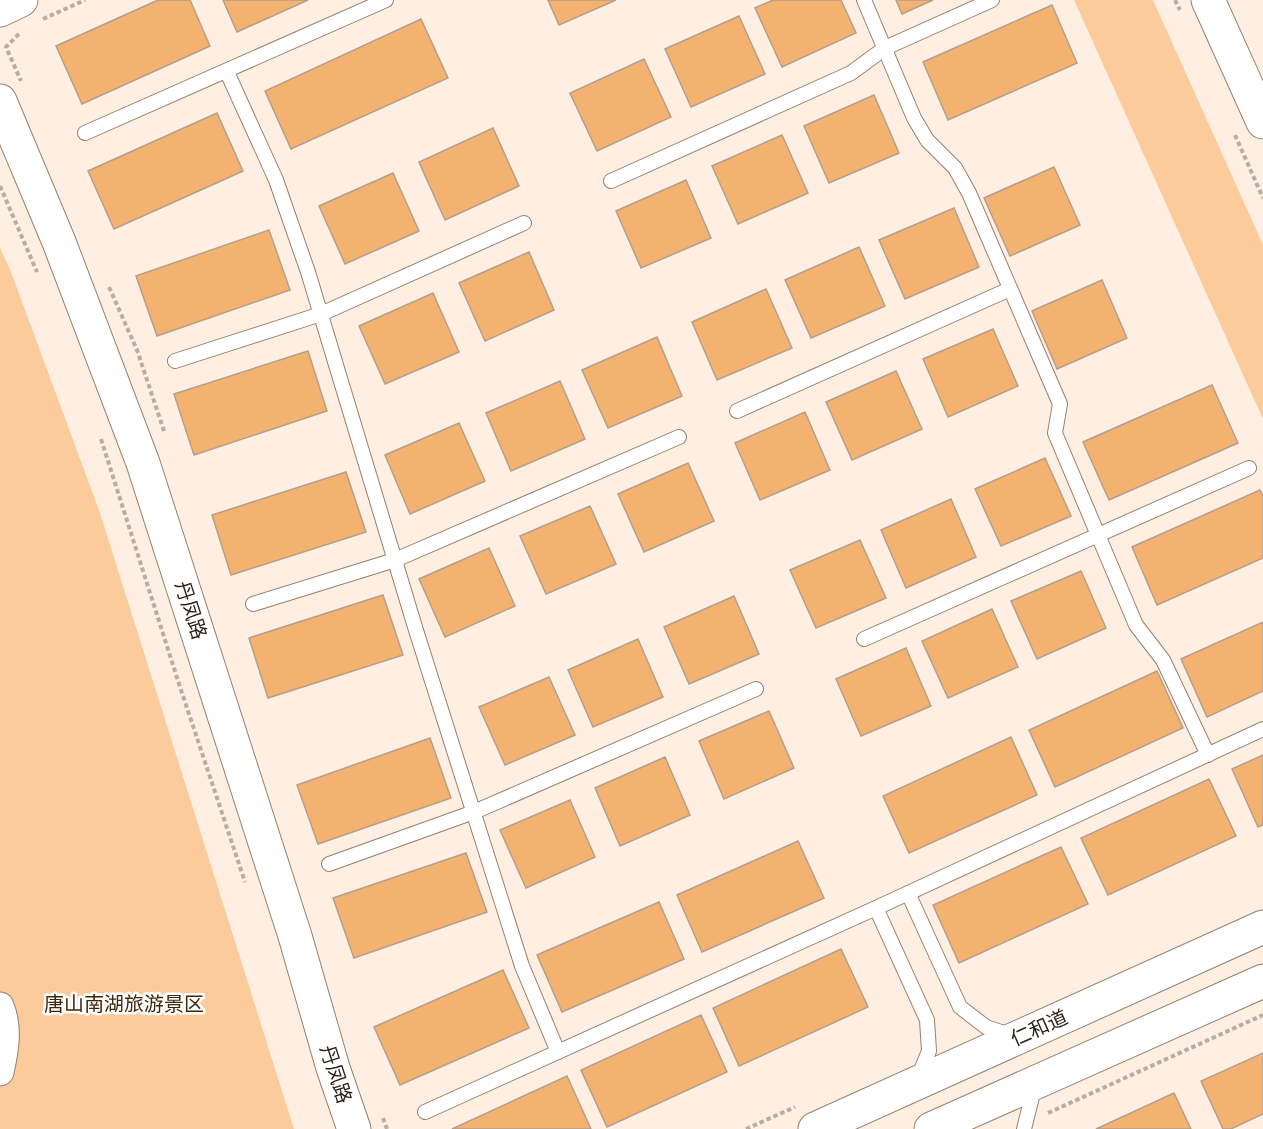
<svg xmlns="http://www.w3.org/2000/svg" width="1263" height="1129" font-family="'PT Sans','Noto Sans SC',sans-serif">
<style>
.green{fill:#fbcb9c}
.building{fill:#f3b270;stroke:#b59f8a;stroke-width:1.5}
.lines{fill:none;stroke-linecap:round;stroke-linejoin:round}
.lane-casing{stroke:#95806c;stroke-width:16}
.street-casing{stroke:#95806c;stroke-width:29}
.secondary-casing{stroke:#95806c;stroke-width:35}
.primary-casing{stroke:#95806c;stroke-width:35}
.path{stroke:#baaca1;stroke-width:4;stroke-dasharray:4.5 3;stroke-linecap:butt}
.lane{stroke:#fff;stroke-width:14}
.street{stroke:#fff;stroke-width:27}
.secondary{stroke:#fff;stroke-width:33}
.primary{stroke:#fff;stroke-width:33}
.labels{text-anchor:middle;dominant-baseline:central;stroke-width:5;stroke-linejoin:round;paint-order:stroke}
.street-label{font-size:20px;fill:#281f17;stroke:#fff}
.park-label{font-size:20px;fill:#402709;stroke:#fff}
</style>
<rect width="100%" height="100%" fill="#feefe2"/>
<g class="green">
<path d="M1074,0H1153L1263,245V419Z"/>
<path d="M0,248L11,272L100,513L294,1129H0Z"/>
</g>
<g class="building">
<path d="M158,0H190L210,46L82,104L56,46Z"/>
<path d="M223,0H308L237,32Z"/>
<path d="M548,0H616L559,25Z"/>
<path d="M773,0H841L856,33L782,67L755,8Z"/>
<path d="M896,0H933L902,14Z"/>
<path d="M1052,5L1077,63L948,120L923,62Z"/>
<path d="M739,16L765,74L691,107L665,49Z"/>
<path d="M421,19L448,78L291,149L265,91Z"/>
<path d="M644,59L671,117L597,151L570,93Z"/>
<path d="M874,95L899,153L829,183L804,126Z"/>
<path d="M217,113L243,171L114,229L88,171Z"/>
<path d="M493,128L519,186L445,220L419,162Z"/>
<path d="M782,135L808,193L738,224L712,166Z"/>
<path d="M1054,167L1080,225L1010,256L984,198Z"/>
<path d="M393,173L419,231L345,264L319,206Z"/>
<path d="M686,180L711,238L641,268L616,211Z"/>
<path d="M954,208L979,267L905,299L879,240Z"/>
<path d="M269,230L290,290L157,336L136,276Z"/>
<path d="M859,247L885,306L811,338L785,280Z"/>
<path d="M529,252L554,310L485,341L459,283Z"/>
<path d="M1102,280L1127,338L1057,369L1032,311Z"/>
<path d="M766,289L792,348L717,380L692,322Z"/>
<path d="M433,293L459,352L385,384L359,326Z"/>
<path d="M993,329L1018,386L948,417L923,359Z"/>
<path d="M657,337L682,396L608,428L582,370Z"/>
<path d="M308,351L327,411L194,455L174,394Z"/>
<path d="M896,371L922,429L852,460L826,402Z"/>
<path d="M560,381L585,439L511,471L486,413Z"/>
<path d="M1212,385L1238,443L1109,500L1083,442Z"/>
<path d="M805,412L830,470L760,500L735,443Z"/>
<path d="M459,423L485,481L410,514L385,455Z"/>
<path d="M1045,458L1071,516L1001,546L975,489Z"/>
<path d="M688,463L714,521L644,552L618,494Z"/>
<path d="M346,472L366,532L231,575L212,515Z"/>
<path d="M1260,490L1263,496V558L1157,605L1132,547Z"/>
<path d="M951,499L976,557L906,588L881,530Z"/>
<path d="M590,506L616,564L546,594L520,536Z"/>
<path d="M860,540L886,598L816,628L790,570Z"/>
<path d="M489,548L515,606L445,637L419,579Z"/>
<path d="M1081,571L1106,628L1037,659L1011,601Z"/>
<path d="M383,595L403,655L268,698L249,638Z"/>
<path d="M734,596L759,654L689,684L664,627Z"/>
<path d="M992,609L1018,667L948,698L922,641Z"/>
<path d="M1263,622V691L1207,717L1181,659Z"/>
<path d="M638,639L663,697L593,727L568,670Z"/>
<path d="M906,648L931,706L861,736L836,679Z"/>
<path d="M1157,671L1183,728L1055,787L1029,730Z"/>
<path d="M549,677L575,735L505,765L479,707Z"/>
<path d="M769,711L794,768L724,799L699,741Z"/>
<path d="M1011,737L1037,795L909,853L883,796Z"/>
<path d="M430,738L451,798L318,844L297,785Z"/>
<path d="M1263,755V825L1258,827L1232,769Z"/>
<path d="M665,757L690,815L620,846L595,788Z"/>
<path d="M1209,779L1236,836L1108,895L1081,838Z"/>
<path d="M570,800L595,857L526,888L500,830Z"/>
<path d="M798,841L824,898L702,952L677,895Z"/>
<path d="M1061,847L1088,904L959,963L933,905Z"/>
<path d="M466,853L487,912L354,958L333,898Z"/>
<path d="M659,902L684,959L562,1012L537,955Z"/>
<path d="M841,949L868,1007L739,1066L713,1008Z"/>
<path d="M503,970L529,1028L400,1085L374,1027Z"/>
<path d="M701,1015L727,1072L607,1127L581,1070Z"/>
<path d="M1263,1053V1114L1231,1129H1223L1201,1081Z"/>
<path d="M567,1076L591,1129H452Z"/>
<path d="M1174,1093L1191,1129H1096Z"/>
</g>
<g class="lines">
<defs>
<g id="lane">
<path d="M864,0L914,118L927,140L955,168L969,193L1060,404L1055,433L1098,535L1136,625L1163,660L1208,755"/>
<path d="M227,72L276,180L308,272L415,627L522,966L558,1052"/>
<path d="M85,133L386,0"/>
<path d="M611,181L851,73L885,48L992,0"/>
<path d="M175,361L321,314L524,223"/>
<path d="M737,411L1010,289"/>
<path d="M253,604L395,560L679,437"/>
<path d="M864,639L1249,468"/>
<path d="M329,864L474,812L756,689"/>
<path d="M908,893L960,1007L986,1027L1010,1035"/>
<path d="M876,908L927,1020L929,1051L918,1078"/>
<path d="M425,1112L876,908L1263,729"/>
<path d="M1024,1129L1035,1085"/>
</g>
<path id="street" d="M0,1006C9,1027 5,1050 0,1072"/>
<g id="secondary">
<path d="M0,10L21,0"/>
<path d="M0,101L59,242L143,463L295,936L333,1068L354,1129"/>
<path d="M815,1129L1263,927"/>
<path d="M931,1129L1263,981"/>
</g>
<path id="primary" d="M1208,0L1263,122"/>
</defs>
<use href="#lane" class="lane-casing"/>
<use href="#street" class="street-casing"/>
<use href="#secondary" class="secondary-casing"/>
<use href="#primary" class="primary-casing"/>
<g class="path">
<path d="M1175,0L1180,10"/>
<path d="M43,19L85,0"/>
<path d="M19,34L6,47L21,81"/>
<path d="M1235,135L1263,198"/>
<path d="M0,186L37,272"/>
<path d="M109,287L137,350L165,434"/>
<path d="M101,439L180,687L245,882"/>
<path d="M1048,1113L1263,1015"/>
<path d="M383,1118L387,1129"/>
<path d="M746,1129L795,1107"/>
</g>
<use href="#lane" class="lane"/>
<use href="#street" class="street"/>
<use href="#secondary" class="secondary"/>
<use href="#primary" class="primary"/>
</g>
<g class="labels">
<g class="street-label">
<text transform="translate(191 610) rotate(72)">丹凤路</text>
<text transform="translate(1039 1028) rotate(-24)">仁和道</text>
<text transform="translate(336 1074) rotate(72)">丹凤路</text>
</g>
<g class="park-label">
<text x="124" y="1004">唐山南湖旅游景区</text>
</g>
</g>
</svg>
